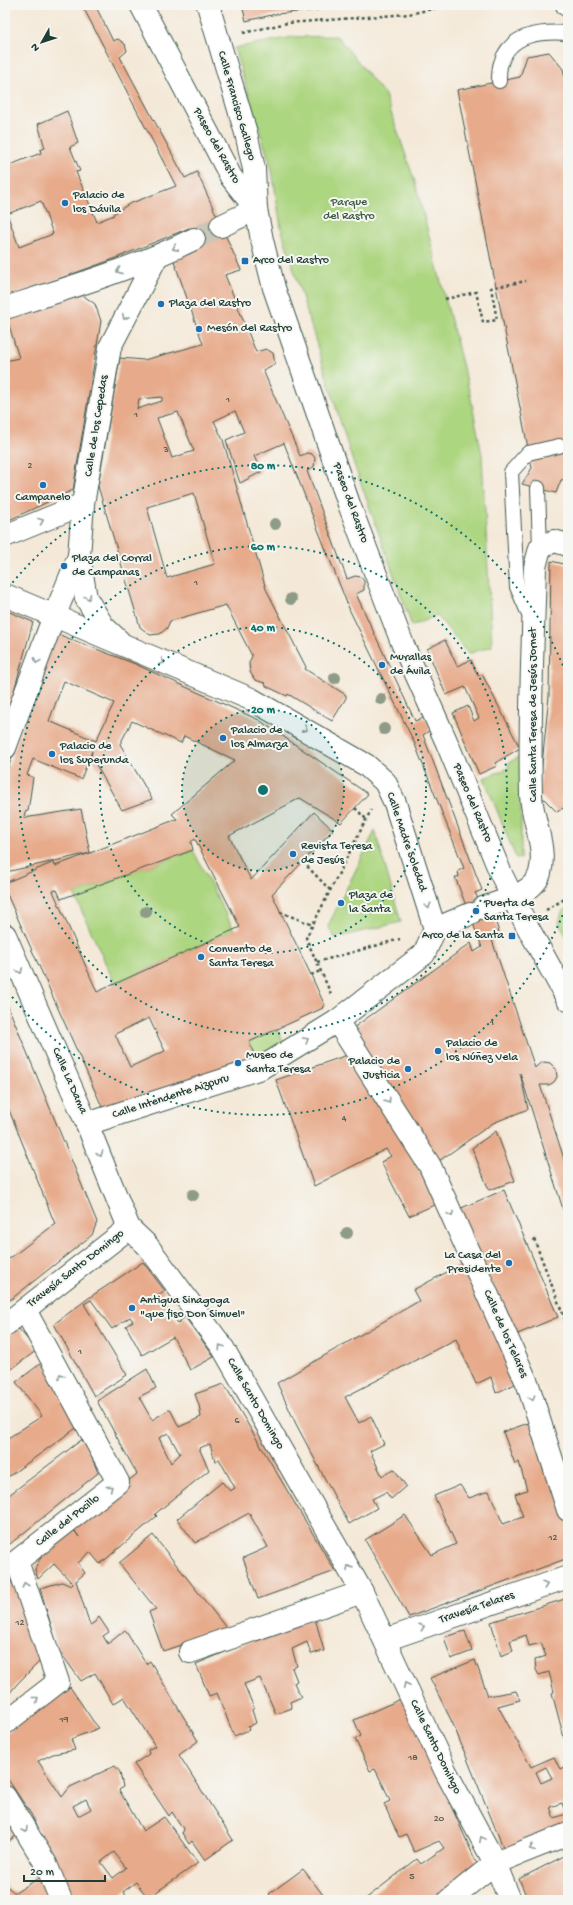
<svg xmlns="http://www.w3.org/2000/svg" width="573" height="1905" font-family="'Gochi Hand',sans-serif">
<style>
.green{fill:#add681;stroke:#668a5a}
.building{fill:#e7ab8c;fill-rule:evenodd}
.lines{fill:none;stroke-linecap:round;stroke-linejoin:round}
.street-tunnel{stroke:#c9c7b7;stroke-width:22;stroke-dasharray:22 11;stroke-linecap:butt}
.lane-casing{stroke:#3f574d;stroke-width:16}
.street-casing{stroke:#3f574d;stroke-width:24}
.secondary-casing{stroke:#3f574d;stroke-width:24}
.path{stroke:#3f574d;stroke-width:2.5;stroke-dasharray:3 3;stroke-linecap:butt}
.lane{stroke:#fff;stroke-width:14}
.street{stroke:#fff;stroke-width:22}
.secondary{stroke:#fff;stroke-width:22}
.tree{fill:#8e9b86}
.oneway{stroke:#8f9e9a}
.ring{fill:none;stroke:#0f766e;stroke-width:2;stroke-dasharray:2 4}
.poi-dot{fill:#1f6fb2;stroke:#f6f6f2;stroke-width:1.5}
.labels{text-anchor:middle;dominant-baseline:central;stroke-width:4;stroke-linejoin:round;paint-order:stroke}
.number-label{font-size:10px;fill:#51584a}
.street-label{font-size:12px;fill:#1f3d34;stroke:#f6f6f2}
.poi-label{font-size:12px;fill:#1f3d34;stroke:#f6f6f2;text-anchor:start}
.park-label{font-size:12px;fill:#3b5c43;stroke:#f6f6f2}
.centre{fill:#0f766e;stroke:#f6f6f2;stroke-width:2}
.ring-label{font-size:12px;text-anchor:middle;font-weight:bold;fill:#0f766e;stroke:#f6f6f2;stroke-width:4;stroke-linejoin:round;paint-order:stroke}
</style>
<rect width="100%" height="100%" fill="#f6f6f2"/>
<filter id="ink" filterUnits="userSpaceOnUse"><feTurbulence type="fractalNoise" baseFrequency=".025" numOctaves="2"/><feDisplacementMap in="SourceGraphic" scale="8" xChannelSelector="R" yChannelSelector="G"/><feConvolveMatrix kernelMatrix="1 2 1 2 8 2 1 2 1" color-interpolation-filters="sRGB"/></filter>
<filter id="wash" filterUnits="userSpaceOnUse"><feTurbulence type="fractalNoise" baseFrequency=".012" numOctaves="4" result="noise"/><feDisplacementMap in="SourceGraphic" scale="16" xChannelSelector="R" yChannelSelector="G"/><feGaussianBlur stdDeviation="0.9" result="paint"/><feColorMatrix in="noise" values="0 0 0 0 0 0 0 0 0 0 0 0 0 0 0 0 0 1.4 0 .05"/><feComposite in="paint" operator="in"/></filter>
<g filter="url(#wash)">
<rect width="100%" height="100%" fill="#f4e9d8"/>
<g class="green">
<path d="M337,36L385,95L415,182L470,394L482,455L492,646L468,654L437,615L412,626L350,453L281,228L272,170L234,48L293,37Z"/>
<path d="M521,756V859L516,858L484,778L509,768L508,763Z"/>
<path d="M375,831L401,922L335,938L328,926Z"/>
<path d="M193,850L234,930L115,984L74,894Z"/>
<path d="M568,908V939L559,923L562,912Z"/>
<path d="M278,1029L286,1048L257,1061L249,1042Z"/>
</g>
<g id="blocks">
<g class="building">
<path d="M82,5H95L113,41L118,39L125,44L127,51L120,57L185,178L197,172L241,270L225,275L256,352L266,349L273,353L275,364L263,370L300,456L307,453L312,454L315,458L314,467L307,471L347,579L355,576L361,577L364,581V590L356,594L415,721L422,718L426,719L430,727L429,731L423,735L482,890L475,893L483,908L486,922L495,920L501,938L492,940L535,1068L539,1064L544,1062L550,1063L556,1069L557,1077L554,1082L549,1085H540L568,1171V1225L520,1073L528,1109L493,1123L439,1161L349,1031L471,943L474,952L482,947L455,877H459L458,871L464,868L414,742L350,611L284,443L254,456L261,472L240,483L226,440L244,432L235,411L214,421L223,440L266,589L306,667L305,669L346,695V698L332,721L288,694L287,696L266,686L265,683L255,680L250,672L249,663L252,656L226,605L170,621L167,628L160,634L150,635L140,627L98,486L120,358L144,360L203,344L174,261L196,245L189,228L111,260L17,294L5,296V163L7,166L41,153L40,150L45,148L38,124L67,111L78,143L70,147L80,171L76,172L97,222L114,215L113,214L129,204L176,186ZM41,201L53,234L19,247L7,214ZM162,397V401L137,409L139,399ZM178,412L194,451L172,458L157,418ZM194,493L215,564L167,578L147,507Z"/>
<path d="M242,5H316L318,10L276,14L246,21Z"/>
<path d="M549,52L563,69L568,93V479L561,480L556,493L522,484L532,468L457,90L520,77L527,56Z"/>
<path d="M81,294L95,304L101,321L73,490L5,522V361L19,358L7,319Z"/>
<path d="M551,561L568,565V696L566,717L568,718V805L557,812L539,794L549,696Z"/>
<path d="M5,610L33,622L5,723Z"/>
<path d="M55,633L135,664L259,720L368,794L341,823L300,798L229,836L251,880L314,812L333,830L272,894L311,975L325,1006L322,1007L323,1008L249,1042L257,1061L104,1111L5,890V883L54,862L55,866L90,853L6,872L5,777ZM64,681L114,703L96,741L49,721ZM132,721L181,743L184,736L235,760L172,814L177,819L90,853L81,809L24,818L25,812L28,811L33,777L27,775L33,759L81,779L92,751L91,756L122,810L152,799L120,744ZM195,839L240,927L97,992L53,891L57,890L61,899L193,850L191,842ZM149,1018L165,1051L130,1067L115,1034Z"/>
<path d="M445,640L457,666L471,660L478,676L482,674L520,748L495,763L497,766L479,774L453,713L468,706L474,721L479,718L465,687L446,695L427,649Z"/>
<path d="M5,999L97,1222L92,1235L5,1304V1262L55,1224L5,1100Z"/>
<path d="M353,1053L439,1203L409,1216L381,1162L391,1156L386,1149L314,1186L276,1080Z"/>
<path d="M496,1131L515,1181L489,1190L472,1148Z"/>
<path d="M504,1190L558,1317L513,1336L459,1209Z"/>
<path d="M468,1261L521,1381L496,1393L491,1377L476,1384L456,1339L345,1397L359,1423L371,1416L384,1444L370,1451L382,1476L394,1469L406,1486L391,1499L386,1492L372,1499L377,1508L349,1524L296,1424L277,1383L419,1301L413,1290Z"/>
<path d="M143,1262L165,1291L158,1296L178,1323L185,1317L214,1357L190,1370L173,1337L142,1355L126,1326L133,1321L130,1317L112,1329L91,1300L84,1304L127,1375L94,1396L54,1324L90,1297Z"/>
<path d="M18,1328L37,1350L5,1374V1338Z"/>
<path d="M44,1361L79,1426L5,1479V1440L42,1416L16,1382Z"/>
<path d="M147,1369L156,1388L139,1397L152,1420L170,1409L179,1427L201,1417L199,1405L195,1394L224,1384L335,1571L258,1599L243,1558L268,1547L249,1513L195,1543L177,1519L222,1482L230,1491L235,1488L219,1459L215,1461L210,1444L199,1448L209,1470L155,1514L157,1516L100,1564L90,1552L78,1563L85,1573L76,1581L90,1625L95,1622L99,1617L109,1632L103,1636L108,1644L125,1630L146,1664L150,1661L198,1741L179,1755L233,1840L205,1860L192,1841L189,1844L182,1833L184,1830L172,1812L169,1816L134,1764L149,1754L148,1750L155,1746L124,1697L113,1704L95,1673L81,1681L58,1649L40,1588L62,1582L71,1586L73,1584L54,1564L38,1579L35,1570L38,1562L45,1552L71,1526L79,1537L71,1525L137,1474L97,1401ZM168,1433L180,1454L171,1463L159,1438Z"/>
<path d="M534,1421L568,1523V1558L409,1617L365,1540L405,1515L432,1555L456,1544L434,1496L460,1485L469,1498L489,1491L503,1524L523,1517L515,1494L527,1490L519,1462L515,1464L503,1432Z"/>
<path d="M84,1438L98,1473L5,1548V1498Z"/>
<path d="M153,1535L227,1629L163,1651L149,1612L156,1609L119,1563Z"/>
<path d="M5,1572L24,1602L41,1660L17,1684L5,1699Z"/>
<path d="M568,1598V1758L565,1751L567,1749L552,1693L554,1692L549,1672L539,1675L536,1670L535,1660L546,1656L541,1643L529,1646L526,1635L510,1641L513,1651L501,1656L491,1622Z"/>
<path d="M315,1618L324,1651L311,1654L307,1642L292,1649L297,1666L292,1668L297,1681L294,1683L301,1697L290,1702L292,1708L276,1714L260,1678L244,1684L254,1708L252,1710L256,1723L248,1727L249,1730L234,1736L217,1693L209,1696L196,1664L298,1622Z"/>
<path d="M465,1631L472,1651L451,1659L444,1637Z"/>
<path d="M475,1660L488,1696L516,1691L520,1700L498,1706L531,1767L554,1757L560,1769L568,1765V1825L505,1852L453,1724L430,1678ZM546,1767L552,1778L541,1783L536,1772ZM562,1803L566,1814L554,1818L550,1807Z"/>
<path d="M70,1687L93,1721L99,1728L71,1739L75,1750L53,1754L38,1761L62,1797L70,1787L115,1766L120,1772L123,1787L119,1790L143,1831L164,1817L198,1863L148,1898L136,1882L123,1892L129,1900H70L31,1814L5,1775V1734L33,1712ZM86,1799L91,1809L78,1816L73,1806ZM114,1852L126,1868L113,1878L101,1862Z"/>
<path d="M403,1698L477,1864L437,1900H364L417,1859L421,1864L444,1848L439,1841L414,1852L406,1834L399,1837L384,1804L390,1801L384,1787L375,1769L370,1771L355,1739L361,1736L354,1720Z"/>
<path d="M5,1804L21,1832L5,1844Z"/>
<path d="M568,1854V1900H528L519,1879Z"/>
<path d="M303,1869L327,1900H273L269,1894Z"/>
<path d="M44,1875L54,1900H5V1885L15,1893Z"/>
</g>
</g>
</g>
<g filter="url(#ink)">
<use href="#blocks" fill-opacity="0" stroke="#3f574d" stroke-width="1"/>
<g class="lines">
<path class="street-tunnel" d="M194,239L221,226"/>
<defs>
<g id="lane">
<path d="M499,81C499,76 499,68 501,63C510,33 542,31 568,33"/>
<path d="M538,488L540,548"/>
<path d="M530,617L517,587L511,472L528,453L559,446"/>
</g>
<g id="street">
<path d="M141,5L231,177L256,209L221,226"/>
<path d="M567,5H568"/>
<path d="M5,308C69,288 133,269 194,239"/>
<path d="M5,536L83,504"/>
<path d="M5,595L251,699L366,765L385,782L395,803L435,929"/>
<path d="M119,641L103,626L86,598L79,556L83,504L110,347L156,258"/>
<path d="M5,748L51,624L79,556"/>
<path d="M483,908C501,901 534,894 540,873C547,847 532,820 531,795C529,719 533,642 535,567L540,548L554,541L568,545"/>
<path d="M5,935L87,1124L129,1228L147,1245L223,1348L362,1592L446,1772L495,1863L510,1900"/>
<path d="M337,1021L430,1166L528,1385L568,1510"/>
<path d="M87,1124L261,1068L337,1021L424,954L435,929L470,914"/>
<path d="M5,1325L129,1228"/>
<path d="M385,1640L568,1577"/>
<path d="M190,1652L362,1592"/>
<path d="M5,1723L58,1682L17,1561L118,1482L25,1310"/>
<path d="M5,1797L46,1864L61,1900"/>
<path d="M449,1900L495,1863L568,1834"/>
</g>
<path id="secondary" d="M208,5L246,133L254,169L256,209L262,240L274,288L350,507L403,645L447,743L501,874L526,924L568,1000"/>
</defs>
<use href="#lane" class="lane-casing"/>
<use href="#street" class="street-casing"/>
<use href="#secondary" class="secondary-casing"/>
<g class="path">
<path d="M243,33L287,23L409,14L451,5"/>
<path d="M445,299L476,292L483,322L497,320L491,288L526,281"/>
<path d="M355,808L366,819"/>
<path d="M303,862L330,890"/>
<path d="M546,910L568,897"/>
<path d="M280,912L313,925"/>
<path d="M317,962L400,939"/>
<path d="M311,975L320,971"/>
<path d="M331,994L306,938L371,810"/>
<path d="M534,1239L564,1317L568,1332"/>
</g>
<use href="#lane" class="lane"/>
<use href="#street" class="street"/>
<use href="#secondary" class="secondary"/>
</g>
<g class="tree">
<circle cx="275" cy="524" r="6"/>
<circle cx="291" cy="599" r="6"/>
<circle cx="335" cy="678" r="6"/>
<circle cx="381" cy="699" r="6"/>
<circle cx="384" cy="729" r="6"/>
<circle cx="146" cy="912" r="6"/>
<circle cx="193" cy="1195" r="6"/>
<circle cx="347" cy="1233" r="6"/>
</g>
<defs><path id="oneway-chevron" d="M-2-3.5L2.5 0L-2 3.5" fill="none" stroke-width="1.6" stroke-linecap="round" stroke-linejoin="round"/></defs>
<g class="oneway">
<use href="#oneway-chevron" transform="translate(175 248) rotate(154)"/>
<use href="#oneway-chevron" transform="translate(119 271) rotate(160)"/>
<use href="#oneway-chevron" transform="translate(125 317) rotate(117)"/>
<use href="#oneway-chevron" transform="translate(41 521) rotate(-22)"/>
<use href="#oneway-chevron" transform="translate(88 597) rotate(69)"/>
<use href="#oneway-chevron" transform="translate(37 661) rotate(110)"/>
<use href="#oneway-chevron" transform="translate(162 662) rotate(23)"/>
<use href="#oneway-chevron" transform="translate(305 729) rotate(29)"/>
<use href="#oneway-chevron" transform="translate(428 906) rotate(72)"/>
<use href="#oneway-chevron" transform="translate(20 971) rotate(66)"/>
<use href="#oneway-chevron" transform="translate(306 1040) rotate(-31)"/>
<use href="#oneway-chevron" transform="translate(388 1101) rotate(57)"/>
<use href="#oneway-chevron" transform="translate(100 1154) rotate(69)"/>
<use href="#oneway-chevron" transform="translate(451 1214) rotate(66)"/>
<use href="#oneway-chevron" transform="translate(221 1347) rotate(-124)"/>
<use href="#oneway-chevron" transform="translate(61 1376) rotate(-118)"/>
<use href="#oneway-chevron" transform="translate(532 1398) rotate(72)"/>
<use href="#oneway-chevron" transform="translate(110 1488) rotate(-38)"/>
<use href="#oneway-chevron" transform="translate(349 1568) rotate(-120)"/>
<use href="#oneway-chevron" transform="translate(25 1585) rotate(-109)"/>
<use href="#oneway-chevron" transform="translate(545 1585) rotate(-19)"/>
<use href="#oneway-chevron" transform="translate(422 1627) rotate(-19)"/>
<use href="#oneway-chevron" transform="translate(406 1685) rotate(-115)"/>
<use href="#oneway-chevron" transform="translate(36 1699) rotate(-38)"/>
<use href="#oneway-chevron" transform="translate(25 1830) rotate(59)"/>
<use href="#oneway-chevron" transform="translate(482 1839) rotate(-118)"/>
<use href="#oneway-chevron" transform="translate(532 1848) rotate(159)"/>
</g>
</g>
<circle cx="263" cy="790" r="81" fill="#0f766e" fill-opacity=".12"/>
<g class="ring">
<circle cx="263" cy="790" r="81"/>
<circle cx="263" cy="790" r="163"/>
<circle cx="263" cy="790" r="244"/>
<path d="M567 904A325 325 0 0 1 5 988M5 592A325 325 0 0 1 567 676"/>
</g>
<g class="poi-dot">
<circle cx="65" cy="203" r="4"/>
<rect x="241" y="257" width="8" height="8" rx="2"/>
<circle cx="161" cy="304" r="4"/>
<circle cx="199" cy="329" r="4"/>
<circle cx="43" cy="485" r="4"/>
<circle cx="64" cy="566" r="4"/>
<circle cx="382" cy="665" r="4"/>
<circle cx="223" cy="738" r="4"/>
<circle cx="52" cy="754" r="4"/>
<circle cx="293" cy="854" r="4"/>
<circle cx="341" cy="903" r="4"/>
<circle cx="476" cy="911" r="4"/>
<rect x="508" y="932" width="8" height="8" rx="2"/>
<circle cx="201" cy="957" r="4"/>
<circle cx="438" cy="1051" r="4"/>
<circle cx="238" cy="1063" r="4"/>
<circle cx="408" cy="1069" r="4"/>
<circle cx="509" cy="1263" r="4"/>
<circle cx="132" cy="1308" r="4"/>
</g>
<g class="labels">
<g class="number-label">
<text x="228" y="400">1</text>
<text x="136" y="415">1</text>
<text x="166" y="450">3</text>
<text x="30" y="466">2</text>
<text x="196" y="583">1</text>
<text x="492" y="1023">1</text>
<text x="344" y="1119">4</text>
<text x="80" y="1352">1</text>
<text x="237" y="1421">6</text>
<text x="553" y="1538">12</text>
<text x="20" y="1623">12</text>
<text x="64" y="1720">19</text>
<text x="413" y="1758">18</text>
<text x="439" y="1819">20</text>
<text x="412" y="1877">5</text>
</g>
<g class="street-label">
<text transform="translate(236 106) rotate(74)">Calle Francisco Gallego</text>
<text transform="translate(216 146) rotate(61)">Paseo del Rastro</text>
<text transform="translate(97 426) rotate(-81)">Calle de los Cepedas</text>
<text transform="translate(350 503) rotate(70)">Paseo del Rastro</text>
<text transform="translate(534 715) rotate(-90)">Calle Santa Teresa de Jesús Jornet</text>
<text transform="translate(472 803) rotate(67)">Paseo del Rastro</text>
<text transform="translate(406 842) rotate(71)">Calle Madre Soledad</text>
<text transform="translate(69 1081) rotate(66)">Calle La Dama</text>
<text transform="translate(171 1097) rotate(-18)">Calle Intendente Aizpuru</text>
<text transform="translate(76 1269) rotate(-38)">Travesía Santo Domingo</text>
<text transform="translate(505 1334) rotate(66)">Calle de los Telares</text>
<text transform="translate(255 1404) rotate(60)">Calle Santo Domingo</text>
<text transform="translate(68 1521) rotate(-38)">Calle del Pocillo</text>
<text transform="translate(477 1608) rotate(-19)">Travesía Telares</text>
<text transform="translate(435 1747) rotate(64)">Calle Santo Domingo</text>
</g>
<g class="poi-label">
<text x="73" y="196">Palacio de<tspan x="73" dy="14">los Dávila</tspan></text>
<text x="253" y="261">Arco del Rastro</text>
<text x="169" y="304">Plaza del Rastro</text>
<text x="207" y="329">Mesón del Rastro</text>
<text x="43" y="498" text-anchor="middle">Campanelo</text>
<text x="72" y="559">Plaza del Corral<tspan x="72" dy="14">de Campanas</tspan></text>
<text x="390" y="658">Murallas<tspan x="390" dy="14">de Ávila</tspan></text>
<text x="231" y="731">Palacio de<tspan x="231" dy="14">los Almarza</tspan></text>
<text x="60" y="747">Palacio de<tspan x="60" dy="14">los Superunda</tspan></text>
<text x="301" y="847">Revista Teresa<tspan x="301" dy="14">de Jesús</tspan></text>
<text x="349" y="896">Plaza de<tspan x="349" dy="14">la Santa</tspan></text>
<text x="484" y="904">Puerta de<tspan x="484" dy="14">Santa Teresa</tspan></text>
<text x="504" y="936" text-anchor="end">Arco de la Santa</text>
<text x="209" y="950">Convento de<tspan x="209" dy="14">Santa Teresa</tspan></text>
<text x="446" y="1044">Palacio de<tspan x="446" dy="14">los Núñez Vela</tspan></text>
<text x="246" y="1056">Museo de<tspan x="246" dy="14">Santa Teresa</tspan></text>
<text x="400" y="1062" text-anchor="end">Palacio de<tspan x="400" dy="14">Justicia</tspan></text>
<text x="501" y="1256" text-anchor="end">La Casa del<tspan x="501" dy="14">Presidente</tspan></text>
<text x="140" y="1301">Antigua Sinagoga<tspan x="140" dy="14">"que fiso Don Simuel"</tspan></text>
</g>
<g class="park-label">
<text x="349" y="203">Parque<tspan x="349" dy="14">del Rastro</tspan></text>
</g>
</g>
<circle cx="263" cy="790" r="6" class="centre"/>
<g class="ring-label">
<text x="263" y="469">80 m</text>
<text x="263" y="550">60 m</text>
<text x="263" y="631">40 m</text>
<text x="263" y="713">20 m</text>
</g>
<rect width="573" height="1905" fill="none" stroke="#f6f6f2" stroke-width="20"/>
<g transform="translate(42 42) rotate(231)" stroke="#f6f6f2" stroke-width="3" paint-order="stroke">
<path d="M0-3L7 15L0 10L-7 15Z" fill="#1f3d34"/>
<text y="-6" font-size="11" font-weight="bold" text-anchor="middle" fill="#1f3d34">N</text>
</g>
<path d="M24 1875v6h81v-6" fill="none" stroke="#1f3d34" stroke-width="2"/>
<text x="30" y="1875" font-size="12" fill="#1f3d34" stroke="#f6f6f2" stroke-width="3" paint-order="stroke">20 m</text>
</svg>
